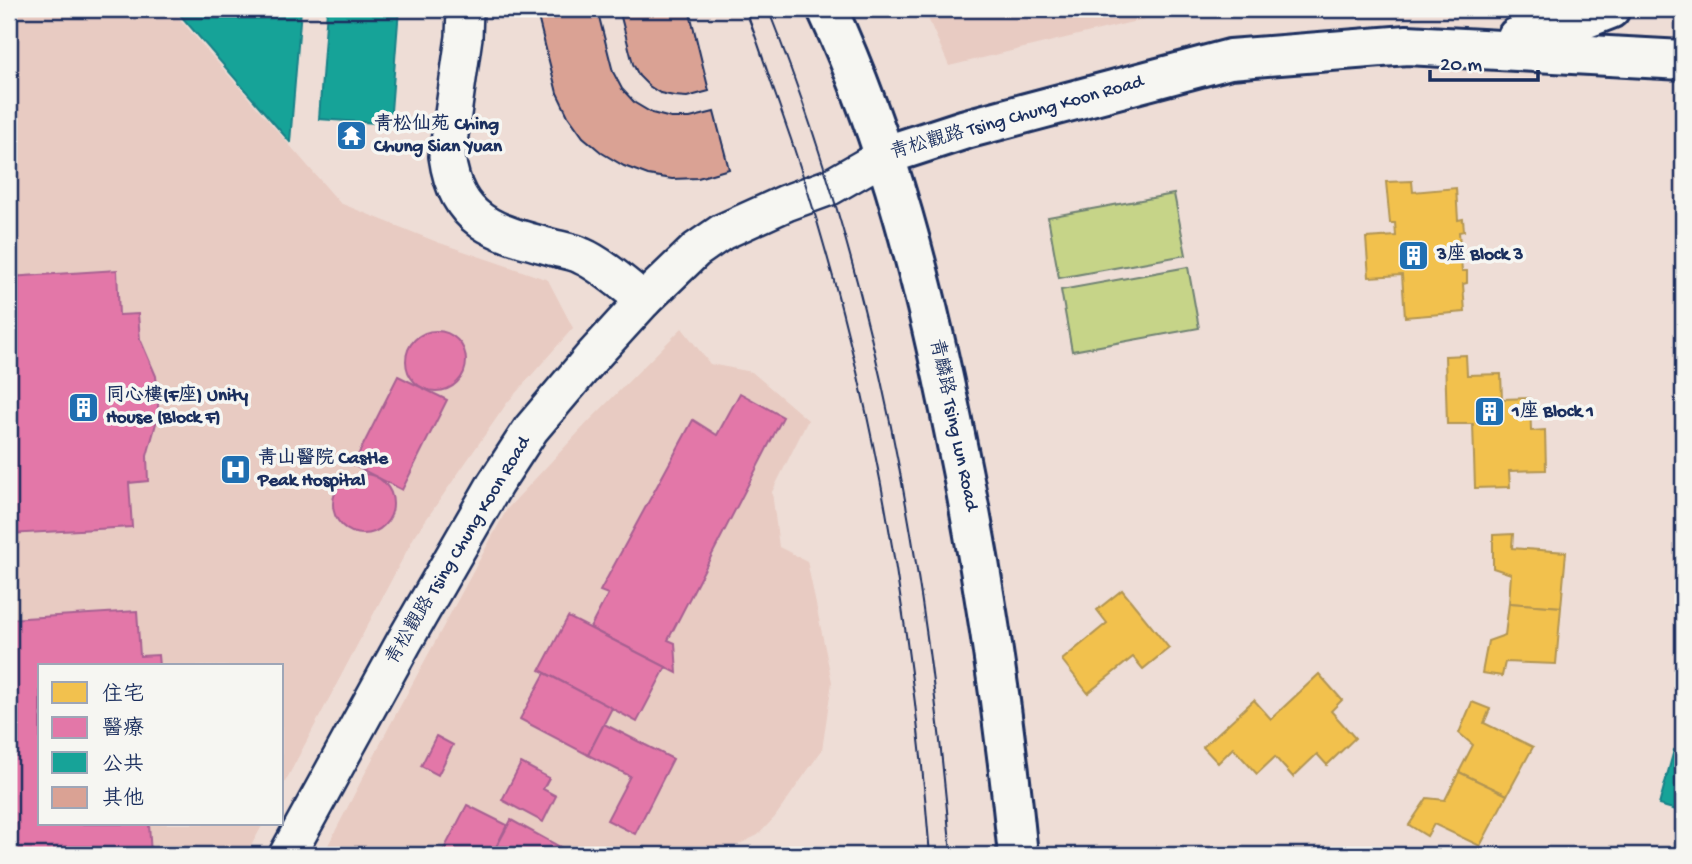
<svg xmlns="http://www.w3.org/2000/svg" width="1692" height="864" font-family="'Gochi Hand','LXGW WenKai TC',sans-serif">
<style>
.built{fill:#e8cbc2}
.green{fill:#c6d488;stroke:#708273;stroke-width:2}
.homes{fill:#f2c14e;stroke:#b29553;stroke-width:2}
.health{fill:#e377a8;stroke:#a76192;stroke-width:2}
.public{fill:#17a398;stroke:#188087;stroke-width:2}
.building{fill:#daa294;stroke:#1b2f5e;stroke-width:2}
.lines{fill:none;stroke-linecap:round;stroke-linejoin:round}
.minor-casing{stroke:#1b2f5e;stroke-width:40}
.tertiary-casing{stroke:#1b2f5e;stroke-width:44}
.minor{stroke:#f6f6f2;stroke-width:35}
.tertiary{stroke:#f6f6f2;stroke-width:38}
.tram{stroke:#1b2f5e;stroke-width:2}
.labels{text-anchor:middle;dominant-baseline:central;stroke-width:7;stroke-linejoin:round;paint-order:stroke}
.street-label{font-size:19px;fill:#1b2f5e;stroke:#f6f6f2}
.poi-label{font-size:19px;font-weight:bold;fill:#1b2f5e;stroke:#f6f6f2;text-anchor:start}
</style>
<rect width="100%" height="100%" fill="#eeddd6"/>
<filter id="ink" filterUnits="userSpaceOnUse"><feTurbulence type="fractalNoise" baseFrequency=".0143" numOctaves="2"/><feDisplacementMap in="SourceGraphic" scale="14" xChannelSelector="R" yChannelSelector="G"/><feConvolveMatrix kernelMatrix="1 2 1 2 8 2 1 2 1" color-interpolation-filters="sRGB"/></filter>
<g filter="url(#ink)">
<g class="built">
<path d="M9,9H171L340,203L437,242L548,280L573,328L507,403L414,537L282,788V666H40V824H263L246,855H9Z"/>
<path d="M924,9H1187L949,66Z"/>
<path d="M682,328L710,364L752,372L808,420L772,492L779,547L807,561L832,682L822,750L775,817L758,835L717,855H323L390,725L507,509L590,420Z"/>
</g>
<g class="green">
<path d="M1174,194L1186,255L1059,278L1048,217Z"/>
<path d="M1188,267L1199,328L1072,351L1061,290Z"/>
</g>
<g class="homes">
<path d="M1412,181L1413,192L1456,188L1458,220L1463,219L1464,231L1459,232L1462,271H1467V283L1463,284L1465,312L1405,317L1402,275L1369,277L1366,238L1396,236L1395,223H1390L1386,182Z"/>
<path d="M1466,355L1467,375L1501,374L1502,399L1530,398L1531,431L1545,430L1546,470L1509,471L1510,487L1475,488L1473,424H1447L1445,356Z"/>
<path d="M1513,534L1512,548L1566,552L1561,607L1509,603L1511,574L1493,568V535Z"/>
<path d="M1122,590L1169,648L1143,669L1133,657L1088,693L1062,660L1107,623L1097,610Z"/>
<path d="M1509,603L1561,607L1556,664L1505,662L1502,676L1482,673L1488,641L1505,635Z"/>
<path d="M1319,674L1342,700L1331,711L1355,738L1327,765L1317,754L1293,777L1275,757L1257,774L1233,748L1218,763L1203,747L1254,700L1271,719Z"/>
<path d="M1472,702L1490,709L1484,723L1533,747L1507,795L1459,772L1473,745L1459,733Z"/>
<path d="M1459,772L1507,795L1480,846L1434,824L1427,836L1409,825L1427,798L1445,800Z"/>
</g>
<g class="health">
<path d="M117,270L119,315L138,314L140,339L156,376L158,397V416L147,456L148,481L129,483L132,527L9,534V277Z"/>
<circle cx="436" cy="361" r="30"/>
<path d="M398,376L447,400L402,490L353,465Z"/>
<path d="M740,393L783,417L668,640L675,643L677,673L590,628L608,594L600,591L693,420L717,435Z"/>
<circle cx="363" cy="504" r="30"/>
<path d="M137,611L140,656L158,655L159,666H40V824H152H149L151,855H9V619Z"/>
<path d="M568,617L666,667L637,722L540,670Z"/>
<path d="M545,673L612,708L588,755L520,719Z"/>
<path d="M604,724L673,759L635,834L607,820L630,776L588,755Z"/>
<path d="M436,736L453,745L438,775L421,766Z"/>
<path d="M521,763L549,778L543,789L556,796L543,822L502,800Z"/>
<path d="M467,805L507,825L492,855H441Z"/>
<path d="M511,820L564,849L560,855H492Z"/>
</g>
<g class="public">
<path d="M175,9H301L290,142Z"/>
<path d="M327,9H399L390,124L319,119Z"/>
<path d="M1674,750L1683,753V812L1659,805Z"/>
</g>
<g class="building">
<path d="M536,9H597L613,72L622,89L635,103L652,113L671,118H690L714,112L729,169L698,178L672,179L648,175L624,166L602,153L583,137L568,116L557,93Z"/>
<path d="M619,9H689L709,91L687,97L674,96L660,93L649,86L639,76L633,64Z"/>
</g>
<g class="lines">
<defs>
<g id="minor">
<path d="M465,9L464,37L447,156C456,222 494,232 551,247C561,250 573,251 582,256C601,264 627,287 644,300"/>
<path d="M287,855L404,642L495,484L531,429L592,357L644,300L696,250L722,232L786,203L830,187L886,155"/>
</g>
<g id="tertiary">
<path d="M827,9C889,142 925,286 954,430C983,570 1004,713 1018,855"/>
<path d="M1517,37L1566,26L1610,9"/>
<path d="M886,155L966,129L1230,59L1407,45L1683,60"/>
</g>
</defs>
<use href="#minor" class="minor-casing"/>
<use href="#tertiary" class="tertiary-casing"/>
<use href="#minor" class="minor"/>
<use href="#tertiary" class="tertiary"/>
<g class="tram">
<path d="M745,9C757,38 766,69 777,99C864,342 910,598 930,855"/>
<path d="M768,9C875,278 927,567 951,855"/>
</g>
</g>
</g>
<defs>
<symbol id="temple-square" viewBox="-11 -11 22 22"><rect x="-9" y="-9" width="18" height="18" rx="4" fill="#1f6fb2" stroke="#f6f6f2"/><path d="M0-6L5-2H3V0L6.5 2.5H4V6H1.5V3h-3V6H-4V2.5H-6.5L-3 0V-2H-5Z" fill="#fff"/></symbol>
<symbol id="building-square" viewBox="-11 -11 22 22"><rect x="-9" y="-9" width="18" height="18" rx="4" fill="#1f6fb2" stroke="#f6f6f2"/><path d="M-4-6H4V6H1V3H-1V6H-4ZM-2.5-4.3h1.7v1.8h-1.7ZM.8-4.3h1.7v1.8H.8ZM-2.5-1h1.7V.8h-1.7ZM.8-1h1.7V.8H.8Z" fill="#fff"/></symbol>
<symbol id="hospital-square" viewBox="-11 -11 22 22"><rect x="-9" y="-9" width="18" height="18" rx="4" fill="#1f6fb2" stroke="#f6f6f2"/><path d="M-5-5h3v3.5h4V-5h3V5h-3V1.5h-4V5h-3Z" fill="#fff"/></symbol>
</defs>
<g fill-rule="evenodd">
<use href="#temple-square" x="334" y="118" width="35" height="35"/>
<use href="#building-square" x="1396" y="238" width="35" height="35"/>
<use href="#building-square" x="66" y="390" width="35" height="35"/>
<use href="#building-square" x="1472" y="394" width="35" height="35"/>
<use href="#hospital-square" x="218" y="452" width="35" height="35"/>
</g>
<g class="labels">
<g class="street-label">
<text transform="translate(1017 118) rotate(-16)">青松觀路 Tsing Chung Koon Road</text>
<text transform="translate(953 425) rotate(78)">青麟路 Tsing Lun Road</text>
<text transform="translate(459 551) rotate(-59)">青松觀路 Tsing Chung Koon Road</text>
</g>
<g class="poi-label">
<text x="374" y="125">青松仙苑 Ching<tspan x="374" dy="22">Chung Sian Yuan</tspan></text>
<text x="1437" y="255">3座 Block 3</text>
<text x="106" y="396">同心樓(F座) Unity<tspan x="106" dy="22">House (Block F)</tspan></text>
<text x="1512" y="412">1座 Block 1</text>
<text x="258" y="459">青山醫院 Castle<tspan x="258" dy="22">Peak Hospital</tspan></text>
</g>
</g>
<rect width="1692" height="864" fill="none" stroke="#f6f6f2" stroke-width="35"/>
<rect x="18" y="18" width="1657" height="829" fill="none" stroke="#1b2f5e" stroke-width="2.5" filter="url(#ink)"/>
<rect x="38" y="664" width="245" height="161" fill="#f6f6f2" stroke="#9ea6b7" stroke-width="2"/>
<rect x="52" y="682" width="35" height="21" fill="#f2c14e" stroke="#9ea6b7" stroke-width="2"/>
<text x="102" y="700" font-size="21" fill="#1b2f5e">住宅</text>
<rect x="52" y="717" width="35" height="21" fill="#e377a8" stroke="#9ea6b7" stroke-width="2"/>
<text x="102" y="734" font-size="21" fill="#1b2f5e">醫療</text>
<rect x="52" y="752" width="35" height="21" fill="#17a398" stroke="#9ea6b7" stroke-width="2"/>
<text x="102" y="770" font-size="21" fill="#1b2f5e">公共</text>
<rect x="52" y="787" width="35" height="21" fill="#daa294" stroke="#9ea6b7" stroke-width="2"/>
<text x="102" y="804" font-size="21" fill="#1b2f5e">其他</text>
<path d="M1430 70v10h108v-10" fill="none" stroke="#1b2f5e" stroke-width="3.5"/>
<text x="1440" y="70" font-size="21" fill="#1b2f5e" stroke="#f6f6f2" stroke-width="5" paint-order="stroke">20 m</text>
</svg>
